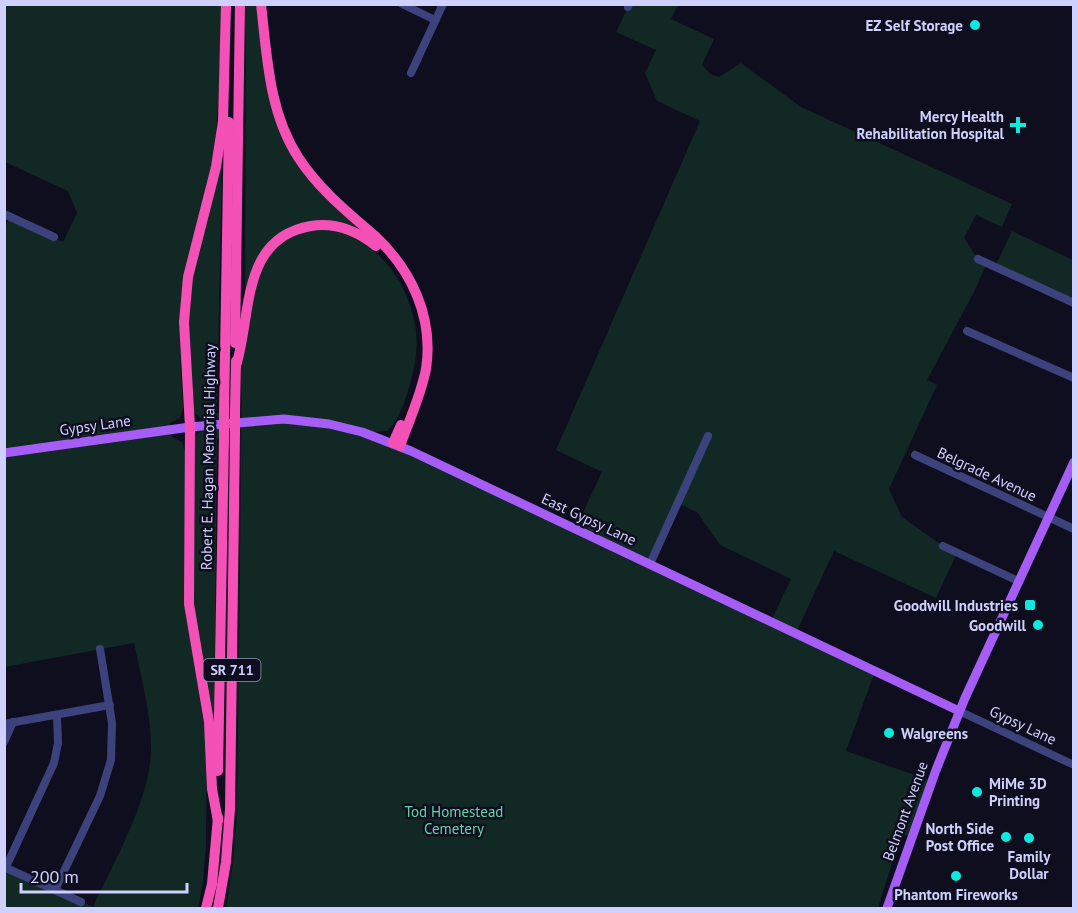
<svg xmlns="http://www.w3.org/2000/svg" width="1078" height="913" font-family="'PT Sans',sans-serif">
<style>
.green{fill:#112824;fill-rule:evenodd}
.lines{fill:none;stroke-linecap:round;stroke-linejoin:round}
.minor{stroke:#3c427b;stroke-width:8}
.major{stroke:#a65df5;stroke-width:9}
.highway{stroke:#f451b7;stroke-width:10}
.highway-bridge{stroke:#f451b7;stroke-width:10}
.poi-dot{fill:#0ee9de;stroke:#0e0e1f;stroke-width:2}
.labels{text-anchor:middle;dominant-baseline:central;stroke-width:5;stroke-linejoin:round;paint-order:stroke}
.shield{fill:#0e0e1f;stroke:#9596ba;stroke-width:1.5}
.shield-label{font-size:14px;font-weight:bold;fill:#cfd0fc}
.poi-label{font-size:15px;font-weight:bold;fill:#cfd0fc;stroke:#0e0e1f;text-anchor:end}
.street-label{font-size:15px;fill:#cfd0fc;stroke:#0e0e1f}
.park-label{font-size:15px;fill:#60d7a8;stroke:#0e0e1f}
</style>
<rect width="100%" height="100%" fill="#0e0e1f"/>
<g class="green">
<path d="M258,4L286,139L363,229L361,231L351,227L282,234L245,297L246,5Z"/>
<path d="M5,5H221C220,58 220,111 212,165C206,202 191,238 184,276C176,320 181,364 183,408L180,418L170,423L172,437L182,442L185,451V607L207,742L206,845L203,881L198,908H5V867L93,907C114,861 151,799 151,748C151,713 141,677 134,643L5,667V228L10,216L63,242L77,213L68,191L5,162Z"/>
<path d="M629,5H678L671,19L714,39L702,65L710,74L719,77L741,63L801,107L1012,204L1002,227L976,215L964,238L978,259L987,263L974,292L927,380L937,385L889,489L902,517L943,546L957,553L936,598L834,551L796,633L875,671L846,751L932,781L912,837L901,834L878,908H226L233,863L237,810L242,370C246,337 249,278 272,252C286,237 304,229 324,230C330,230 337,229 342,231C347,232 353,237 358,240C387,257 404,282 413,315C420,341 416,365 408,391C404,403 398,422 387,431L371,432L575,529L602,472L556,450L700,121L657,101L645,73L656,50L616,32ZM677,503L697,512L720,545L791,579L771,621L650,564Z"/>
<path d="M219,167H222L217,413H224V438L217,439L214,727L194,625L193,440L199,432L217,430V417L201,418L193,412L189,322L194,262Z"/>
<path d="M1012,231L1073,260V303L995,267Z"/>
</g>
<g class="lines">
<g class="minor">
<path d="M402,4L435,20"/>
<path d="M628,7L629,4"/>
<path d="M411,73L443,4"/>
<path d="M4,214L54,237"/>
<path d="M978,259L1074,303"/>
<path d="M967,331L1074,378"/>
<path d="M915,455L1074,529"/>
<path d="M943,546L1018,581"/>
<path d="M650,564L708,436"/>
<path d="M959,711L1074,765"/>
<path d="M4,724L110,705"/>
<path d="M4,742L13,722"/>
<path d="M4,867L81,902"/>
<path d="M6,867L54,763L58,743L57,715"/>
<path d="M55,890L100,796L111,760L112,723L100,649"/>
</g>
<g class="major">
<path d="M4,453L190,427L284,419L329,424L362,432L411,451L959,711"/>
<path d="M887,908L936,770L965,698L1074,462"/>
</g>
<g class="highway">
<path d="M261,4C267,57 269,112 298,157C318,188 346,211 374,235C411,269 434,317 426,369C421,395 409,421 400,446"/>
<path d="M235,343L240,4"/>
<path d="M236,366C252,315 240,238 311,226C336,222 357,231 376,246"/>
<path d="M235,412L236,361"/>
<path d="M224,413L229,122"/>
<path d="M393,443L401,425"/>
<path d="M218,771L224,438"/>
<path d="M218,821L212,789L209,722L189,604L190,427L184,322L188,277L216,167L223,121L226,4"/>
<path d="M206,908L212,884L218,817"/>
<path d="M218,908L226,862L230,809L235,432"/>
</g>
<g class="highway-bridge">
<path d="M235,432V412"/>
<path d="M224,438V413"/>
</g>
</g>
<g class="poi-dot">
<circle cx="975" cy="25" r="6"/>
<path d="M1015 116h6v6h6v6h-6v6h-6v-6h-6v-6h6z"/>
<rect x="1024" y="599" width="12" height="12" rx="3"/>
<circle cx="1038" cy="625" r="6"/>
<circle cx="889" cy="733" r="6"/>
<circle cx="977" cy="792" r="6"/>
<circle cx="1006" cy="837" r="6"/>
<circle cx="1029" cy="838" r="6"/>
<circle cx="956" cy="876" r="6"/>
</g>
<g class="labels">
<rect class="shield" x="203.5" y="659" width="57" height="22" rx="4.5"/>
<g class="shield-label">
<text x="232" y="670">SR 711</text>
</g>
<g class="poi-label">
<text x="963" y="25">EZ Self Storage</text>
<text x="1004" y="116">Mercy Health<tspan x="1004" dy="17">Rehabilitation Hospital</tspan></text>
<text x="1018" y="605">Goodwill Industries</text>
<text x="1026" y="625">Goodwill</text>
<text x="901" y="733" text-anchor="start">Walgreens</text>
<text x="989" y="783" text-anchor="start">MiMe 3D<tspan x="989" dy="17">Printing</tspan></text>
<text x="994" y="828">North Side<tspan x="994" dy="17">Post Office</tspan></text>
<text x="1029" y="856" text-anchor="middle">Family<tspan x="1029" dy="17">Dollar</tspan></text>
<text x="956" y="894" text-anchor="middle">Phantom Fireworks</text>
</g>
<g class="street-label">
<text transform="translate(95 425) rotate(-8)">Gypsy Lane</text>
<text transform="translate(208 457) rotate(-89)">Robert E. Hagan Memorial Highway</text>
<text transform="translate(987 474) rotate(25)">Belgrade Avenue</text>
<text transform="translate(589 519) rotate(25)">East Gypsy Lane</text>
<text transform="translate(1023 725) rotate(25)">Gypsy Lane</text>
<text transform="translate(905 811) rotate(-70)">Belmont Avenue</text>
</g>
<g class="park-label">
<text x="454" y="811">Tod Homestead<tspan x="454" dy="17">Cemetery</tspan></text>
</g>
</g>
<rect width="1078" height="913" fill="none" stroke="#cfd0fc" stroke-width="12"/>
<path d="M21 883v9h166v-9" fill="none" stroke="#cfd0fc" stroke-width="3"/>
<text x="30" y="883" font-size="18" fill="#cfd0fc" stroke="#0e0e1f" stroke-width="4.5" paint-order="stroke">200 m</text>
</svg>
